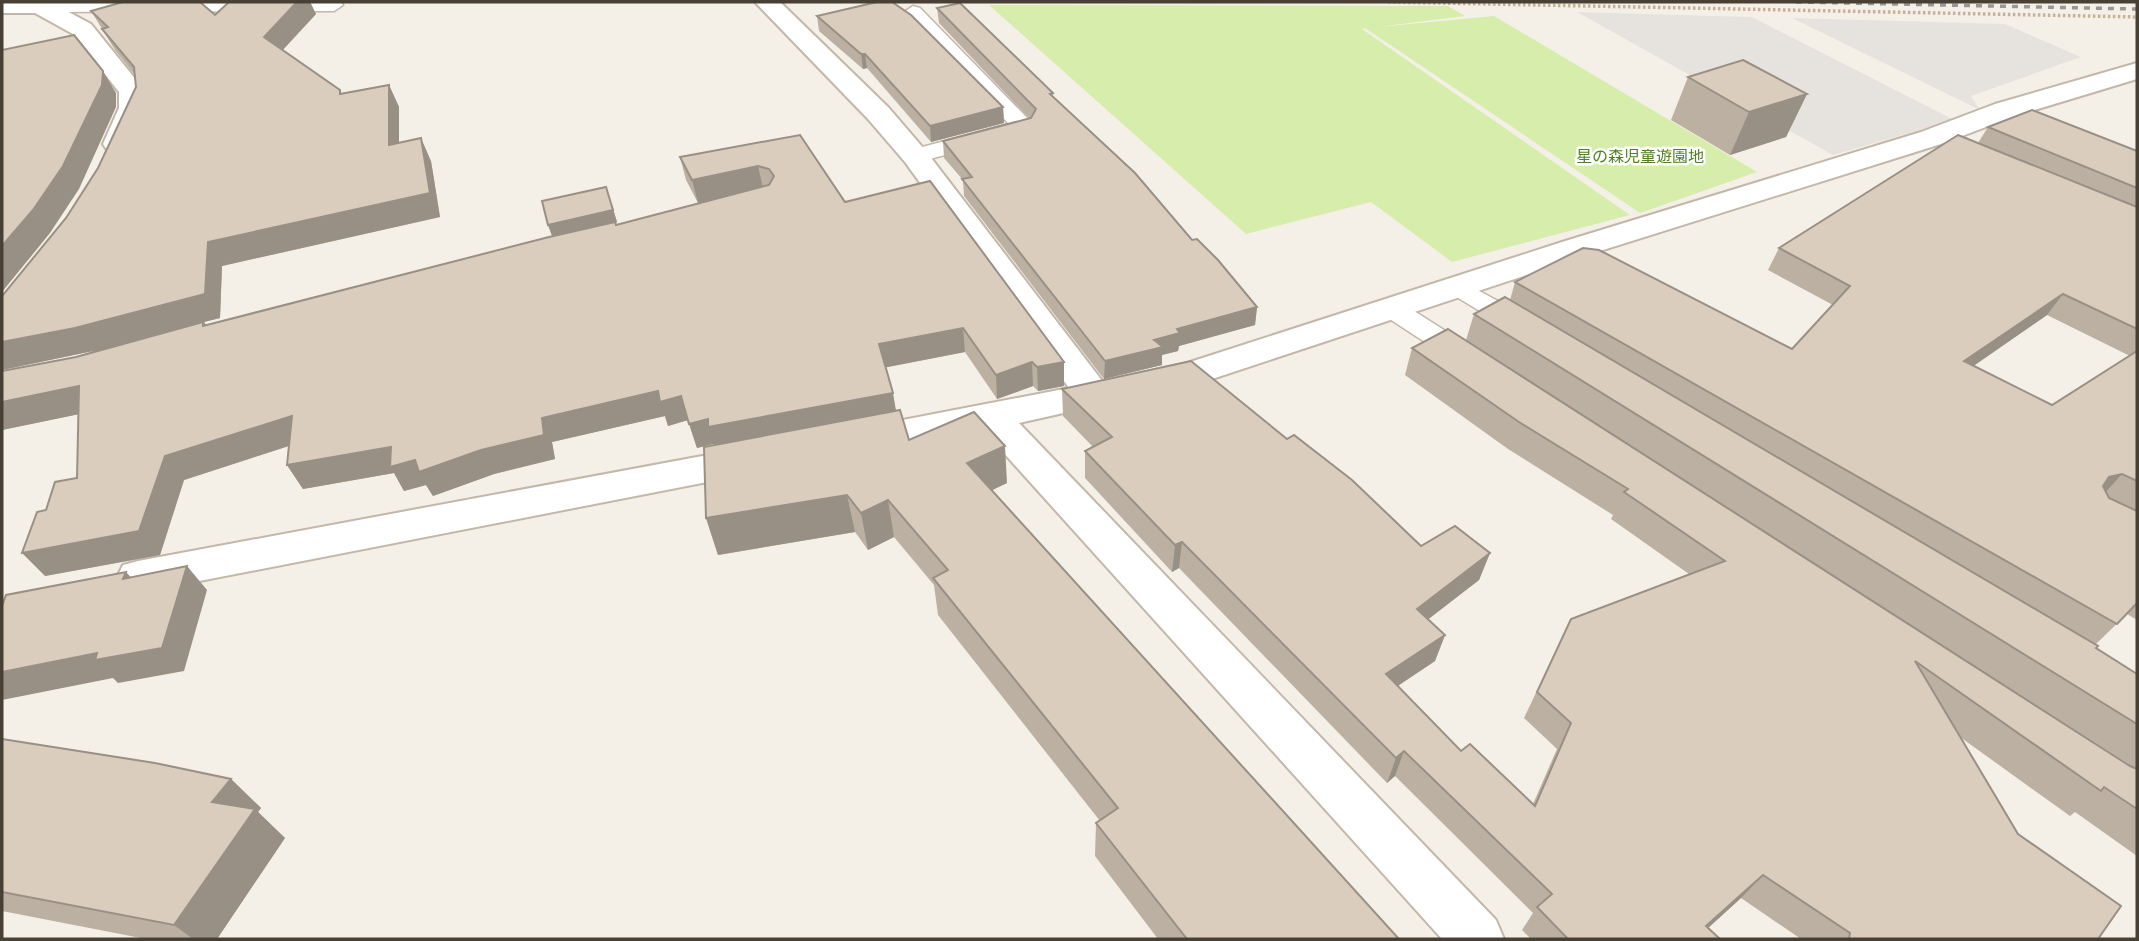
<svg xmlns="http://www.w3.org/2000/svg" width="2139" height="941" font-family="Rubik,'Noto Sans JP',sans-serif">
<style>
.green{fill:#d6edac}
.parking{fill:#e6e3df}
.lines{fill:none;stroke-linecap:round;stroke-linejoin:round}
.lane-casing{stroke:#c2b7a9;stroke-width:3}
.street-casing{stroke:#c2b7a9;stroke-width:4}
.path{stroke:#c5b199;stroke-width:3.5;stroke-dasharray:2.5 2.5;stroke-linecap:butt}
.lane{fill:#fff;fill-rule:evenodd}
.street{fill:#fff;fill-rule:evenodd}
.rail{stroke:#979797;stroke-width:3.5;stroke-dasharray:6 6;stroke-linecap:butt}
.wall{fill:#bcb0a3;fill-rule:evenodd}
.shaded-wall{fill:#999085}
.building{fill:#dbcdbe;stroke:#999085;stroke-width:2}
.labels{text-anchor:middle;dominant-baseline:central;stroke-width:5;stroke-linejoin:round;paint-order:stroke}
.far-park-label{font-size:16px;fill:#4f8122;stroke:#fff}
</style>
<rect width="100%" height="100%" fill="#f5f0e7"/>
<path class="green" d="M989,5L1448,6L1465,16L1377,27L1494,16L1757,172L1640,213L1365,28L1362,29L1630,215L1452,262L1371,202L1246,234Z"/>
<g class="parking">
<path d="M1577,12L1752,17L1954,120L1833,155Z"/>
<path d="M1792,18L2005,24L2081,57L1971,96L1980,110Z"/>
</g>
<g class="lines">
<defs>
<g id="lane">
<path d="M35,2H341L343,5L334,11L40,12L31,6Z"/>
<path d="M913,6L920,8L1031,122L1034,127L1031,132L915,163L907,161L904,156L907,151L1009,124L906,16L904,12Z"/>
<path d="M1459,280L1531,319L1535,325L1531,331H1513L1450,293L1446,288L1450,283Z"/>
<path d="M1394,302L1403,304L1477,351L1480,357L1477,363L1467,366L1457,363L1385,316L1381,310L1385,304Z"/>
</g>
<g id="street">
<path d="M2,2H50L91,24L145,91L147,108L127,150L117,152L107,150L103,144L119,108V92L73,34L35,13H2Z"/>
<path d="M755,2H780L888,107L925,150L1103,382L1187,363L1562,242L1921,132L1995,104L2137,63V79L2015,116L1941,144L1584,256L1206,381L1019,423L1496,920L1504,939H1442L983,430L856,455L843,451L837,442L843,433L856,429L1069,388L905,162L868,119Z"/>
<path d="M756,446L769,450L775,460L769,470L138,593L123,589L117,577L123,565L138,561Z"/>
</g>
</defs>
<use href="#lane" class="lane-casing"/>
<use href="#street" class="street-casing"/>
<path class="path" d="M1388,2L2137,17"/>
<use href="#lane" class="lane"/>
<use href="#street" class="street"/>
<path class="rail" d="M1796,2L2137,9"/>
</g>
<g class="wall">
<path d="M229,2H310L316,14L283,50L340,90L342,94L389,85L399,107V142L431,161L440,217L222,266L220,318L204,322L206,325L552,236L548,225L610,199L617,222L615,223L616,225L698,203L686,180L680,157L800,135L845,202L1064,362V386L1038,391L1033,386L997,399L965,352L886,367L896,411L909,440L1007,483L991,490L1399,939H1158L1095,856L1096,823L1100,821L938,615L934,585L894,537L868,550L855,532L718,555L706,518L713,446V444L697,448L688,420L668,426L665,416L552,442L555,459L494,474L433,496L426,485L404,491L394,473L303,489L287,465L289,446L184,480L160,555L45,576L46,510L77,478L79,414L2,430V371L76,357L93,351L2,370L66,218L98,168L136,87L134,74L115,50L91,11L215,15Z"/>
<path d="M937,8L1053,93V97L1257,307L1255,325L1179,346L1178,351L1162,355V365L1104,379L964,196L963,180L944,158L943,141L1029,118L939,23Z"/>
<path d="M817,16L1003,107L1004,123L931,142L867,68L863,69L819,31Z"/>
<path d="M1688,77L1807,94L1786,137L1730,155L1671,120Z"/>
<path d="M1988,127L2137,151V620L2127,614L2096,644V648L2137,674V856L2075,812L2070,816L1960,737L2018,834L2098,939H1801L1741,898L1708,928L1720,939H1531L1522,930L1533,913L1395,776L1387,783L1179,568L1172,572L1085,478V451L1093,447L1063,416L1062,389L1287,439L1421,546L1490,553L1479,580L1428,619L1445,635L1435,661L1397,686L1461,751L1533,804L1557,749L1524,718L1571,619L1689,574L1611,519L1613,515L1508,449L1405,375L1412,348L1466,340L1474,314L1510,300L1515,282L1792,349L1833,305L1768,270L1779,248L1978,143ZM2047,315L2130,356L2052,405L1973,366ZM1676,475L2127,763L2129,766Z"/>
<path d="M2,739L231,779L261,808L258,812L285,838L217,939H146L2,911Z"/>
</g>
<g class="shaded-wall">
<path d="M297,2H310L316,14L275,58L264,37Z"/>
<path d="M861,54H865L867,68L863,69Z"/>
<path d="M103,71L116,93V107L79,189L50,233L2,292V246Z"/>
<path d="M389,85L399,107V167L389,145Z"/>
<path d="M1807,94L1786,137L1730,155L1749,112Z"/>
<path d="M1003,107L1004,123L931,142L930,126Z"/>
<path d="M421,138L431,161L440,217L222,266L220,318L204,322L219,345L93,351L2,370V342Z"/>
<path d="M758,166L763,188L698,203L692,180Z"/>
<path d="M606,187L617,222L553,238L548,225Z"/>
<path d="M2063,294L2047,315L1949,383L1964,361Z"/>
<path d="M1257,307L1255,325L1179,346L1178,351L1162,355V365L1104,379L1105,361L1154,340L1177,329Z"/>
<path d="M963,328L965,352L883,368L879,344Z"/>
<path d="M1032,362L1033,386L997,399L996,375Z"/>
<path d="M1064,362V386L1038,391L1037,367Z"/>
<path d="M79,386L99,410L2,430V402Z"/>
<path d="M658,391L681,396L688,420L668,426L665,416L552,442L555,459L494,474L433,496L426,485L404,491L394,473L303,489L287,465L391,447L415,460L542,418Z"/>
<path d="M893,393L897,417L715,451L713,444L697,448L689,424L708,419Z"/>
<path d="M292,416L307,440L184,480L160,555L45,576L22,553L165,456Z"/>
<path d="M1005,446L1007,483L970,501L967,463Z"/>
<path d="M2122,474L2102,496L2089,498L2109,477Z"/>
<path d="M847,495L855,532L718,555L706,518Z"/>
<path d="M888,500L894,537L868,550L861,513Z"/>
<path d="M1182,542L1179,568L1172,572L1175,545Z"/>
<path d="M1490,553L1479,580L1408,635L1417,609Z"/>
<path d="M187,566L207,590L184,671L118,683L113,678L2,700V672Z"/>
<path d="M126,572L147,595L123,579Z"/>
<path d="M1445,635L1435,661L1377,700L1386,674Z"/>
<path d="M1404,751L1395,776L1387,783L1396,758Z"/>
<path d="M231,779L261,808L258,812L285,838L217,939H193L174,925L212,802Z"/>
<path d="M1763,875L1741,898L1696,939L1706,926Z"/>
</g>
<g class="building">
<path d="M123,2H200L215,15L229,2H297L264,37L340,90V94L389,85V145L421,138L430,193L208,242L205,294L75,328L2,342V296L66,218L98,168L136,87L134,67L102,29L108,27L91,11Z"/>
<path d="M877,2H892L911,15L1003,107L930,126L865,54H861L817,16Z"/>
<path d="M960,3L1053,93L1050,94L1135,173L1192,240L1197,239L1218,260L1257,307L1177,329L1180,333L1154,340L1163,347L1105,361L962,179L972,177L943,141L1031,118L1036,109L937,8Z"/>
<path d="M74,35L103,71L102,85L63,166L33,210L2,246V50Z"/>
<path d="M1743,60L1807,94L1749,112L1688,77Z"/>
<path d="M2032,110L2137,151V188L1988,127Z"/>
<path d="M800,135L845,202L930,181L1064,362L1037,367L1032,362L996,375L963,328L879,344L893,393L708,427V419L689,424L681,396L660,402L658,391L542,418L544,435L481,450L419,472L415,460L390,467L391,447L287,465L292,416L165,456L139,531L22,553L37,512L46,510L55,482L77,478L79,386L2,402V371L76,357L203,322V326L549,237L615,222L616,225L769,185L774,176L769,169L758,166L692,180L680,157Z"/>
<path d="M1958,135L2137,207V329L2063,294L1964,361L2052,405L2137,351V481L2122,474L2109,477L2103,486L2109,498L2137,511V603L2117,624L1515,282L1583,248L1599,250L1792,349L1850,286L1779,248Z"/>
<path d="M606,187L613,210L548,225L542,201Z"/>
<path d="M1505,297L2098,646L2096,648L2137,674V724L1474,314Z"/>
<path d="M1448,329L2130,766L2137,769V809L2104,787L2101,791L1915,661L2018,834L2121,906L2098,939H1849L1850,933L1763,875L1706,926L1720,939H1568L1537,907L1552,894L1404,751L1396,758L1182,542L1175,545L1085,451L1112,437L1062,389L1191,361L1287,439L1294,435L1352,480L1421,546L1455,526L1490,553L1417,609L1445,635L1386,674L1461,751L1470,744L1535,806L1571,723L1537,692L1571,619L1725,561L1624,492L1628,489L1519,422L1412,348Z"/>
<path d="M900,410L909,440L974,412L1005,446L967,463L1399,939H1187L1096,823L1118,808L933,578L948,570L888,500L861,513L847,495L706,518L704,447Z"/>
<path d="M187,566L162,648L95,660L97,653L2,672V606L6,595L126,572L123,579Z"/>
<path d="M2,739L155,763L231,779L212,802L255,809L174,925L2,892Z"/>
</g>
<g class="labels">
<g class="far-park-label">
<text x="1640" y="156">星の森児童遊園地</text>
</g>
</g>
<rect width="2139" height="941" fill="none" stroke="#494035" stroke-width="7"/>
</svg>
